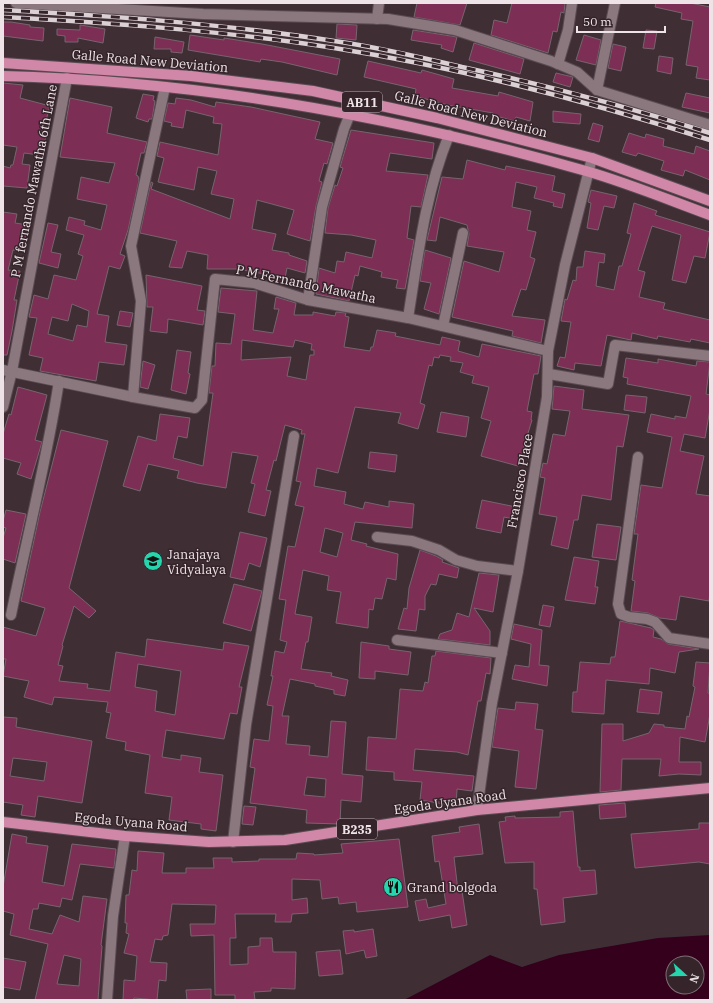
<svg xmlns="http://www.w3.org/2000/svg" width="713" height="1003" font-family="'IBM Plex Serif',serif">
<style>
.water{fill:#34001c;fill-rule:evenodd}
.building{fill:#7d2e55;stroke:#77646c;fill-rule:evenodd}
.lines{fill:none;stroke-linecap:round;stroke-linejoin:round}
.street-casing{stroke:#5a4b52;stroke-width:12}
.primary-casing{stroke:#5a4b52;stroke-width:12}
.street{stroke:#8b777e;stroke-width:10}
.primary{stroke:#d187a7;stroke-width:10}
.rail-casing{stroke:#dbd0d4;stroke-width:4.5}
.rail{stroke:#35252b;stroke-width:3;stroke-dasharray:9;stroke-linecap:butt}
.labels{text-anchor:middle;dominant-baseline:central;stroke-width:3;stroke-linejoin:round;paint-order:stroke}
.shield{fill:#35252b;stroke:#b6aaaf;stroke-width:1}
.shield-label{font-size:12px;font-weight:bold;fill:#eee3e7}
.street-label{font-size:13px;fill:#eee3e7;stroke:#35252b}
.poi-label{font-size:13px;fill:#eee3e7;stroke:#35252b;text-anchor:start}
</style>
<rect width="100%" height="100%" fill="#3f2f35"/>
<path class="water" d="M710,935V1000H404L490,955L522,967L559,955L658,938ZM673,963H697V987H673Z"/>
<g class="building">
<path d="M417,3H467L460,25L414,17Z"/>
<path d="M512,3H565L564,13L561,12L557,32L553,31L548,53L491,35L494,20L507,23Z"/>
<path d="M656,3H690L710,7V80L696,78L698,67L686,65L693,21L681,19L682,13L655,7Z"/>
<path d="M3,22H11L30,25V27L44,28L43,41L3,36Z"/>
<path d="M337,24L357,25L356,40L336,38Z"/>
<path d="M80,25L105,29L103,43L78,38V42H65V36L57,35V29L80,30Z"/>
<path d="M413,30L457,37L453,52L441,48L442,45L411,40Z"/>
<path d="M646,30L657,31L654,49L643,48Z"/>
<path d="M190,35L224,40V38L262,44L340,59L337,75L282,62L261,59L260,62L188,50Z"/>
<path d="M584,35L601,40L596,65L576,60Z"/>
<path d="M155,37L184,42L182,53L171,52V49H154Z"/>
<path d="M474,43L524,59L520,74L469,60Z"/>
<path d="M613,44L626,47L621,71L608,68Z"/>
<path d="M659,56L673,58L671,74L657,71Z"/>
<path d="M368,61L421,73L422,70L454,79L452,88L498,96L499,92L533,102L530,121L516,117L514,121L493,115V113L448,105L415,96L416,89L364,77Z"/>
<path d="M556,73L573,77L570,87L553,82Z"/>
<path d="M3,83L23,85L20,98L50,106L42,135L46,137L40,155L24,153L22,164L30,165L27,188L3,186V166L10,168L11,165H13L17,147L3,145Z"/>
<path d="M686,93L710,98V113L682,107Z"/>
<path d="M143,94L154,96L153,100L155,101L152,119H149L148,122L136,118Z"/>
<path d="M70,98L112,107L107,133L147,142L144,153H141L136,175L138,176L139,180L128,230L120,254L125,256L120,269L109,266L97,314L109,316L105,342L127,345L124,365L99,362L96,381L40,371L43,358L29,355L37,318L29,317L34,295L48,299L54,275L76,280L83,256L78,254L84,235L66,230L69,217L85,221L84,225L101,230L107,205L77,199L81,177L109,183L115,163L60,157ZM72,304L89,311L87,327L77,325L73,341L48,334L52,317L68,321Z"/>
<path d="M176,98L191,100L215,107L216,102L251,107L320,122L315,139L333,143L327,164L324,163L319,181L322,182L316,206L310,241L287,234L294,210L257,200L252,229L276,234L272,250L289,253V255L307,261L305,273L287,268L285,278L238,269H207L208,255L187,251L182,268L169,267L177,241L140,233L151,182L153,183L151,189L230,219L234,199L211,194L217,171L198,167L194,190L158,182L164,158L157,156L160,142L218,155L222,124L213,123L214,117L186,110L183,128L171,126L172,123L164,121L168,103L175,104Z"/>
<path d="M553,111L581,114L580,124L553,122Z"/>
<path d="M593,123L603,126L599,142L588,139Z"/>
<path d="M351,130L434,143L432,159L390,153L386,171L428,175L421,207L411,206L407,238L414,240L405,289L396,288L398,280L381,277L382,272L360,266L358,276L355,275L349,301L316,294L319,268L335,273L337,261L344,262L346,252L372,258L376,240L351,235L325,233L328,208L335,185L337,186L343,168L340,167Z"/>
<path d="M629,133L645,138L646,134L664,139L663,146L694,154L696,146L710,151V180L685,170L683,176L661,170L664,161L638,153L636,156L622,152Z"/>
<path d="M467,160L505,170L506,166L555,176L552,191L565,194L562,208L553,206L554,203L534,198L537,187L516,182L512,207L531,211L527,230L536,232L530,257L535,259L526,290L521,289L512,316L545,320L541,343L512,336L513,331L452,317L464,261L499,272L504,252L467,246L469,234L467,225L440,217L436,241L427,240L442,177L463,179Z"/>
<path d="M591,190L617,196L614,208L604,206L598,230L587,228L591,203L588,202Z"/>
<path d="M634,203L657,211L655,215L710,232L705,258L694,256L686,283L672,280L681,235L652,226L638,270L645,272L639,297L665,303L663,309L710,320V343L691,339L690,342L658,336L657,339L632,333L631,340L607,335L601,366L575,363L574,370L557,366L560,357L565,358L571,322L561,321L565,299L567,300L573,280L576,281L577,267H583L585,251L605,254L604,263L599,262L596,286L614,290L619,266H622L631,234L627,233Z"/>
<path d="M3,212L17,214L15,223L28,225L23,251L13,250L8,270L20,271L14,300H17L12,331L7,355H3Z"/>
<path d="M48,223L58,225L51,252L61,254L58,268L39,263Z"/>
<path d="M425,250L451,258L439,314L424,309L431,283L420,281Z"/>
<path d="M146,275L202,286L197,310L205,311L203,325L168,319L167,333L150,331L153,307H147Z"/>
<path d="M221,288L257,291L253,330L273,333L279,309H274L276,297L296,303L294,315H313V312L335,316L336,312L346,313L345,316L349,317L344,347L370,351L371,347H373L377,330L396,333L395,336L440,345L442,337L460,341L458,351L479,357L482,344L541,356L538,374H534L527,411L532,412L531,420H532L518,466L481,456L491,421L481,418L489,387L472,383L474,376L460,372L463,363L450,361L451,357L440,355L439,358L434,357L432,366L429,365L420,403L425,405L418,429L398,423L401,413L355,407L338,473L317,468L314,486L346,492L344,504L363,509L365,502L389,507V501L414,504L412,528L355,522L351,540L367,544L366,546L398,554L396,580L387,578L382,599L375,598L373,610L369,609L368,628L336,623L341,592L327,590L329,576L303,570L295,614L312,617L308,642H306L301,669L332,673L331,676L348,680L345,696L334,694V690L315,686V684L290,679L282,716H289L286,744L310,746L309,755L328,757L331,721L346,722L342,774L363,776L361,802L341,800L340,824L306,823L307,810L250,803L255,768L250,767L254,739L269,741L273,706L267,705L273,676H271L275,651L284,653L287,642L280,640L286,600L279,599L288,546L295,547L304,507L295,505L301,482L296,481L305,434H301L302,430L285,425L276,461L274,460L266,490L271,491L265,516L248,512L255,484L251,483L258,456L232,452L226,488L197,483L177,478L179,471L148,464L140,491L123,486L138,436L156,441L160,414L190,418L187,438L178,436L173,458L203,466L213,393H209L212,366H215L216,343L231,344L235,314L218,312ZM242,340L293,347L295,340L312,344L311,350H314V355H310L306,380L287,376L291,357L241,360ZM325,528L343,533L337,557L320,552ZM307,777L326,779L325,797L304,795Z"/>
<path d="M120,311L133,313L130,327L117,325Z"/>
<path d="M177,350L191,352L188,373L190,374L186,394L171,390Z"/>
<path d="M626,358L658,363V359L696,366L697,361L710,362L706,394L710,395V409L705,438L684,434L680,451L704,456L696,494L710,496V592L709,601L680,596L676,620L660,618L648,613L631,611L635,581L632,580L638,534H634L641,485L662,488L672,437L647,432L651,414L675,419V416L686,418L691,396L627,384L628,378L623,377Z"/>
<path d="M143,361L155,365L148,389L140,387Z"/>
<path d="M554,386L584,390L582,409L629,415L623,447L617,446L611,500L582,495L578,520H574L568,549L551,545L557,517L539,514L545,478L540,477L543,463L547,464L553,434L565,436L570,411L552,409Z"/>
<path d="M18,387L47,395L35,440L42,442L31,479L17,474L21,463L3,458V434L9,414L11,415Z"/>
<path d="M626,395L647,397L645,413L624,410Z"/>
<path d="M441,412L469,417L466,437L437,432Z"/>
<path d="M61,430L108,441L69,588L96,611L89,618L74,606L62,645L63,646L58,665L63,666L59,681L88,684L87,688L110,691L116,652L145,657L147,639L223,650L224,642L249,646L239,687H242L237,714L230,713L224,739L166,730L162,757L181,760V755L201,758L199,772L223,775L216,831L201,829V824L169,820L172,797L145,793L150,755L125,750L126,742L106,738L111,713L106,712L108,702L54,697L52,705L24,697L29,681L3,676L6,659H3V627L36,636L45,608L21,601L40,512ZM138,664L181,671L175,715L155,711L157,691L135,687Z"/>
<path d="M370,452L397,455L395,472L368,468Z"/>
<path d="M482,500L516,507L514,519L504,517L501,533L476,528Z"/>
<path d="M6,510L26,514L15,563L3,559V538L6,528L3,527V521Z"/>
<path d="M597,524L621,527L616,560L592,557Z"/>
<path d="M240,532L267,538L260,567L249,563L244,580L230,577Z"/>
<path d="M420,550L436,556L443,560L442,562L459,568L457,578L439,574L436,585L431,584L425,596V610L419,609L416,631L398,629L404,608L407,609L409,588Z"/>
<path d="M574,557L599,561L595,587H598L595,604L565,600Z"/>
<path d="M479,573L499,575L493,612L474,608L490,631V645L438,639L440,634L452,630L457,613L469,617Z"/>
<path d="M234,584L262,591L251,631L223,623Z"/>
<path d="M543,605L554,607L550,627L539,625Z"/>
<path d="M620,621L651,628L654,630L653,637L661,639L668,644L699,649L679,652L675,673L650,668L649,684L606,680L604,714L572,712L573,692H577L580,662L610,664L611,657H615Z"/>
<path d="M514,624L542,630L539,665L549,666L547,686L512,679L515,665L529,667L531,644L511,639Z"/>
<path d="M361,642L389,646V649L411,652L408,675L375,671V679L359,678Z"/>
<path d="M436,651L491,658L490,674L486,673L481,701H478L468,755L457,752L415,749L413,770L474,776L472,791L457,789L456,806L420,800L422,782L394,780V772L366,770L368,737L396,739L400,689L423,691L425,682L428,683L432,656H435Z"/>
<path d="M696,662L710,663L708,693L710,694V714L705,742L680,737L679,762H701V775L679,774L659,776L661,759H622L621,790L600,792L602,724H623V741L649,733L654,724L664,725V727L685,729L687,716L689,717L695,687L693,686Z"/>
<path d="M640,689L662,692L659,714L637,712Z"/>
<path d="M516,702L538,704L535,729L543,730L536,789L515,787L519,751L492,747L498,708L515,710Z"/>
<path d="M3,717L17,718L16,727L92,741L82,803L38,796L35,817L21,815L23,805L3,802ZM13,758L47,762L44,781L10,776Z"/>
<path d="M625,803L626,817L600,819L599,805Z"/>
<path d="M244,806L256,807L253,825L242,824Z"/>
<path d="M573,811L578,867H580V871L595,870L597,894L563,898L565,922L541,925L537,889H534V862L505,863L499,822L506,821L505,817L515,816V818L560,817V812Z"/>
<path d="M699,823H710V864L699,862L635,868L631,834L699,829Z"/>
<path d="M479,824L483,854L454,857L458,891H462L467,925L452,928L450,915L419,921L415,901L426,899L428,908L446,904L439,861L435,862L432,836L460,832L459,827Z"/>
<path d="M12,834L27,837L26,843L48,846L42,882L64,886L72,844L116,849L114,868L80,864L72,900L62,898L60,907L39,903L38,909H33L29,929L52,934L60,915L79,922L83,896L107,899L101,945L102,946L98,1000H35L48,944L10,935L14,914L3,911V887ZM64,955L81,959L79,986L57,984Z"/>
<path d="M399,839L408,907L357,912L356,902L339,904L338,897L322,899L320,880L292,879V900L307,898L308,913L292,914L291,922H275L276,914H235L236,938H230V965L248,964V947L260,946V938H272L273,952H296L295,989L271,988V991L254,992L255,1000H235V995H215L214,935L191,936L190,924H215L216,905L172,904L168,935L163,936L162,940L155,939L150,962L167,963L166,981L159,980L157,1000L134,998L133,1000H123L124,980L135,981L137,956L124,953L129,934L126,933L127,923H125L126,895H129L132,870L137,871L138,851L164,853L162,873H186V868H214L213,858H232V862L259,861V859H296L297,853L314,854V855L343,853L341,844Z"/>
<path d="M373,929L377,956L366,958L364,950L346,954L343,931L354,930V932Z"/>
<path d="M340,950L343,974L319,976L316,952Z"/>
<path d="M3,958L26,962L20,990L3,987Z"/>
<path d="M211,989V1000H187L186,990Z"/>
</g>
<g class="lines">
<defs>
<g id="street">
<path d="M16,3L203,14L388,19L455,30L551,61L577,72L597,90L710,125"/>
<path d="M377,19L379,3"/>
<path d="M558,64L568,30L572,3"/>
<path d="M597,90L615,3"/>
<path d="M308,300L322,207L344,129L350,114"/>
<path d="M408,318C418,256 425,194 449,135"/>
<path d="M443,326L463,233"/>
<path d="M3,370L133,397L195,408L202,400L215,279L254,283L308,300L408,318L548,351"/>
<path d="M549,374L608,384L615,345L710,356"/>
<path d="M133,397L141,301L131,246L165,87"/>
<path d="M3,407L12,371L67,78"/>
<path d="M638,457L618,604L621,614L629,617L647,619L655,622L669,638L710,644"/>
<path d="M377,537L412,541L439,550L456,560L477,566L518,571"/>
<path d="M11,615C27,537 47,460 59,381"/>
<path d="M397,640L502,653"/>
<path d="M477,810L492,703L518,571L547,397L548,351L565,265L592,158"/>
<path d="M233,842L246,725L294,436"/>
<path d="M107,1000L113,916L125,836"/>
</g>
<g id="primary">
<path d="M3,63L191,76L313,91L437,118L592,158L710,201"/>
<path d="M3,76C201,81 397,117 586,171C628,183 669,200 710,215"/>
<path d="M3,822L125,836L209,842L285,840L477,810L710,788"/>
</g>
</defs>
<use href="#street" class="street-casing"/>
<use href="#primary" class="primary-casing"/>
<use href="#street" class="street"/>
<use href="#primary" class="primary"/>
<defs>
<g id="rail">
<path d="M3,10C114,16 224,24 334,41C377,47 420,57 462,67C546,85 628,107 710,133"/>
<path d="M3,17C114,23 225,31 334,48C462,68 587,101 710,140"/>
</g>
</defs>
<use href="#rail" class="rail-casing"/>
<use href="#rail" class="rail"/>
</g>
<defs>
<symbol id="school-disc" viewBox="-11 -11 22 22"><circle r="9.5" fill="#25d5ae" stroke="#35252b"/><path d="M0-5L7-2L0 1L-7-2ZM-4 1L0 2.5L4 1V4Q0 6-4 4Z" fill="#111"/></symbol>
<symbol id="restaurant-disc" viewBox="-11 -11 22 22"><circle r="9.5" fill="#25d5ae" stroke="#35252b"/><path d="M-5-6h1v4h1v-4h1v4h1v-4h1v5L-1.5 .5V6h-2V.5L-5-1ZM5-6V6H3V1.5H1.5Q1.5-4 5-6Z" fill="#111"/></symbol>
</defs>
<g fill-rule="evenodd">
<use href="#school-disc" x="142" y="550" width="22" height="22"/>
<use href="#restaurant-disc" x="382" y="876" width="22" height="22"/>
</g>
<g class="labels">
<g class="shield">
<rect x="342" y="92" width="40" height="20" rx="3"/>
<rect x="337" y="819" width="40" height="20" rx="3"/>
</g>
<g class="shield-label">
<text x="362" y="102">AB11</text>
<text x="357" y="829">B235</text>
</g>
<g class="street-label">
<text transform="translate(150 61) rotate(5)">Galle Road New Deviation</text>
<text transform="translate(471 114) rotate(14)">Galle Road New Deviation</text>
<text transform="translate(34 181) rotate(-79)">P M fernando Mawatha 6th Lane</text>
<text transform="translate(306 284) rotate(12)">P M Fernando Mawatha</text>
<text transform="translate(520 481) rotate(-80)">Francisco Place</text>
<text transform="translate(450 802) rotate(-8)">Egoda Uyana Road</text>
<text transform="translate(131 822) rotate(5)">Egoda Uyana Road</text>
</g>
<g class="poi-label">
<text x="167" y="554">Janajaya<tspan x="167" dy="15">Vidyalaya</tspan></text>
<text x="407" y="887">Grand bolgoda</text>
</g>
</g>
<rect width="713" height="1003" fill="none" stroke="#eee3e7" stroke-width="8"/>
<g transform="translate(685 975) rotate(111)"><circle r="19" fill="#35252b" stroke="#7f7176"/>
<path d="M0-3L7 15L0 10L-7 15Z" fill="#25d5ae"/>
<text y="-6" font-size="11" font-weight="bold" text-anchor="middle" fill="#eee3e7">N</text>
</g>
<path d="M577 26v6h88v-6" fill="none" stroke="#eee3e7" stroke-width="2"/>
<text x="583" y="26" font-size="12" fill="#eee3e7" stroke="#35252b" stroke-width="3" paint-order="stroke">50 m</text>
</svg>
